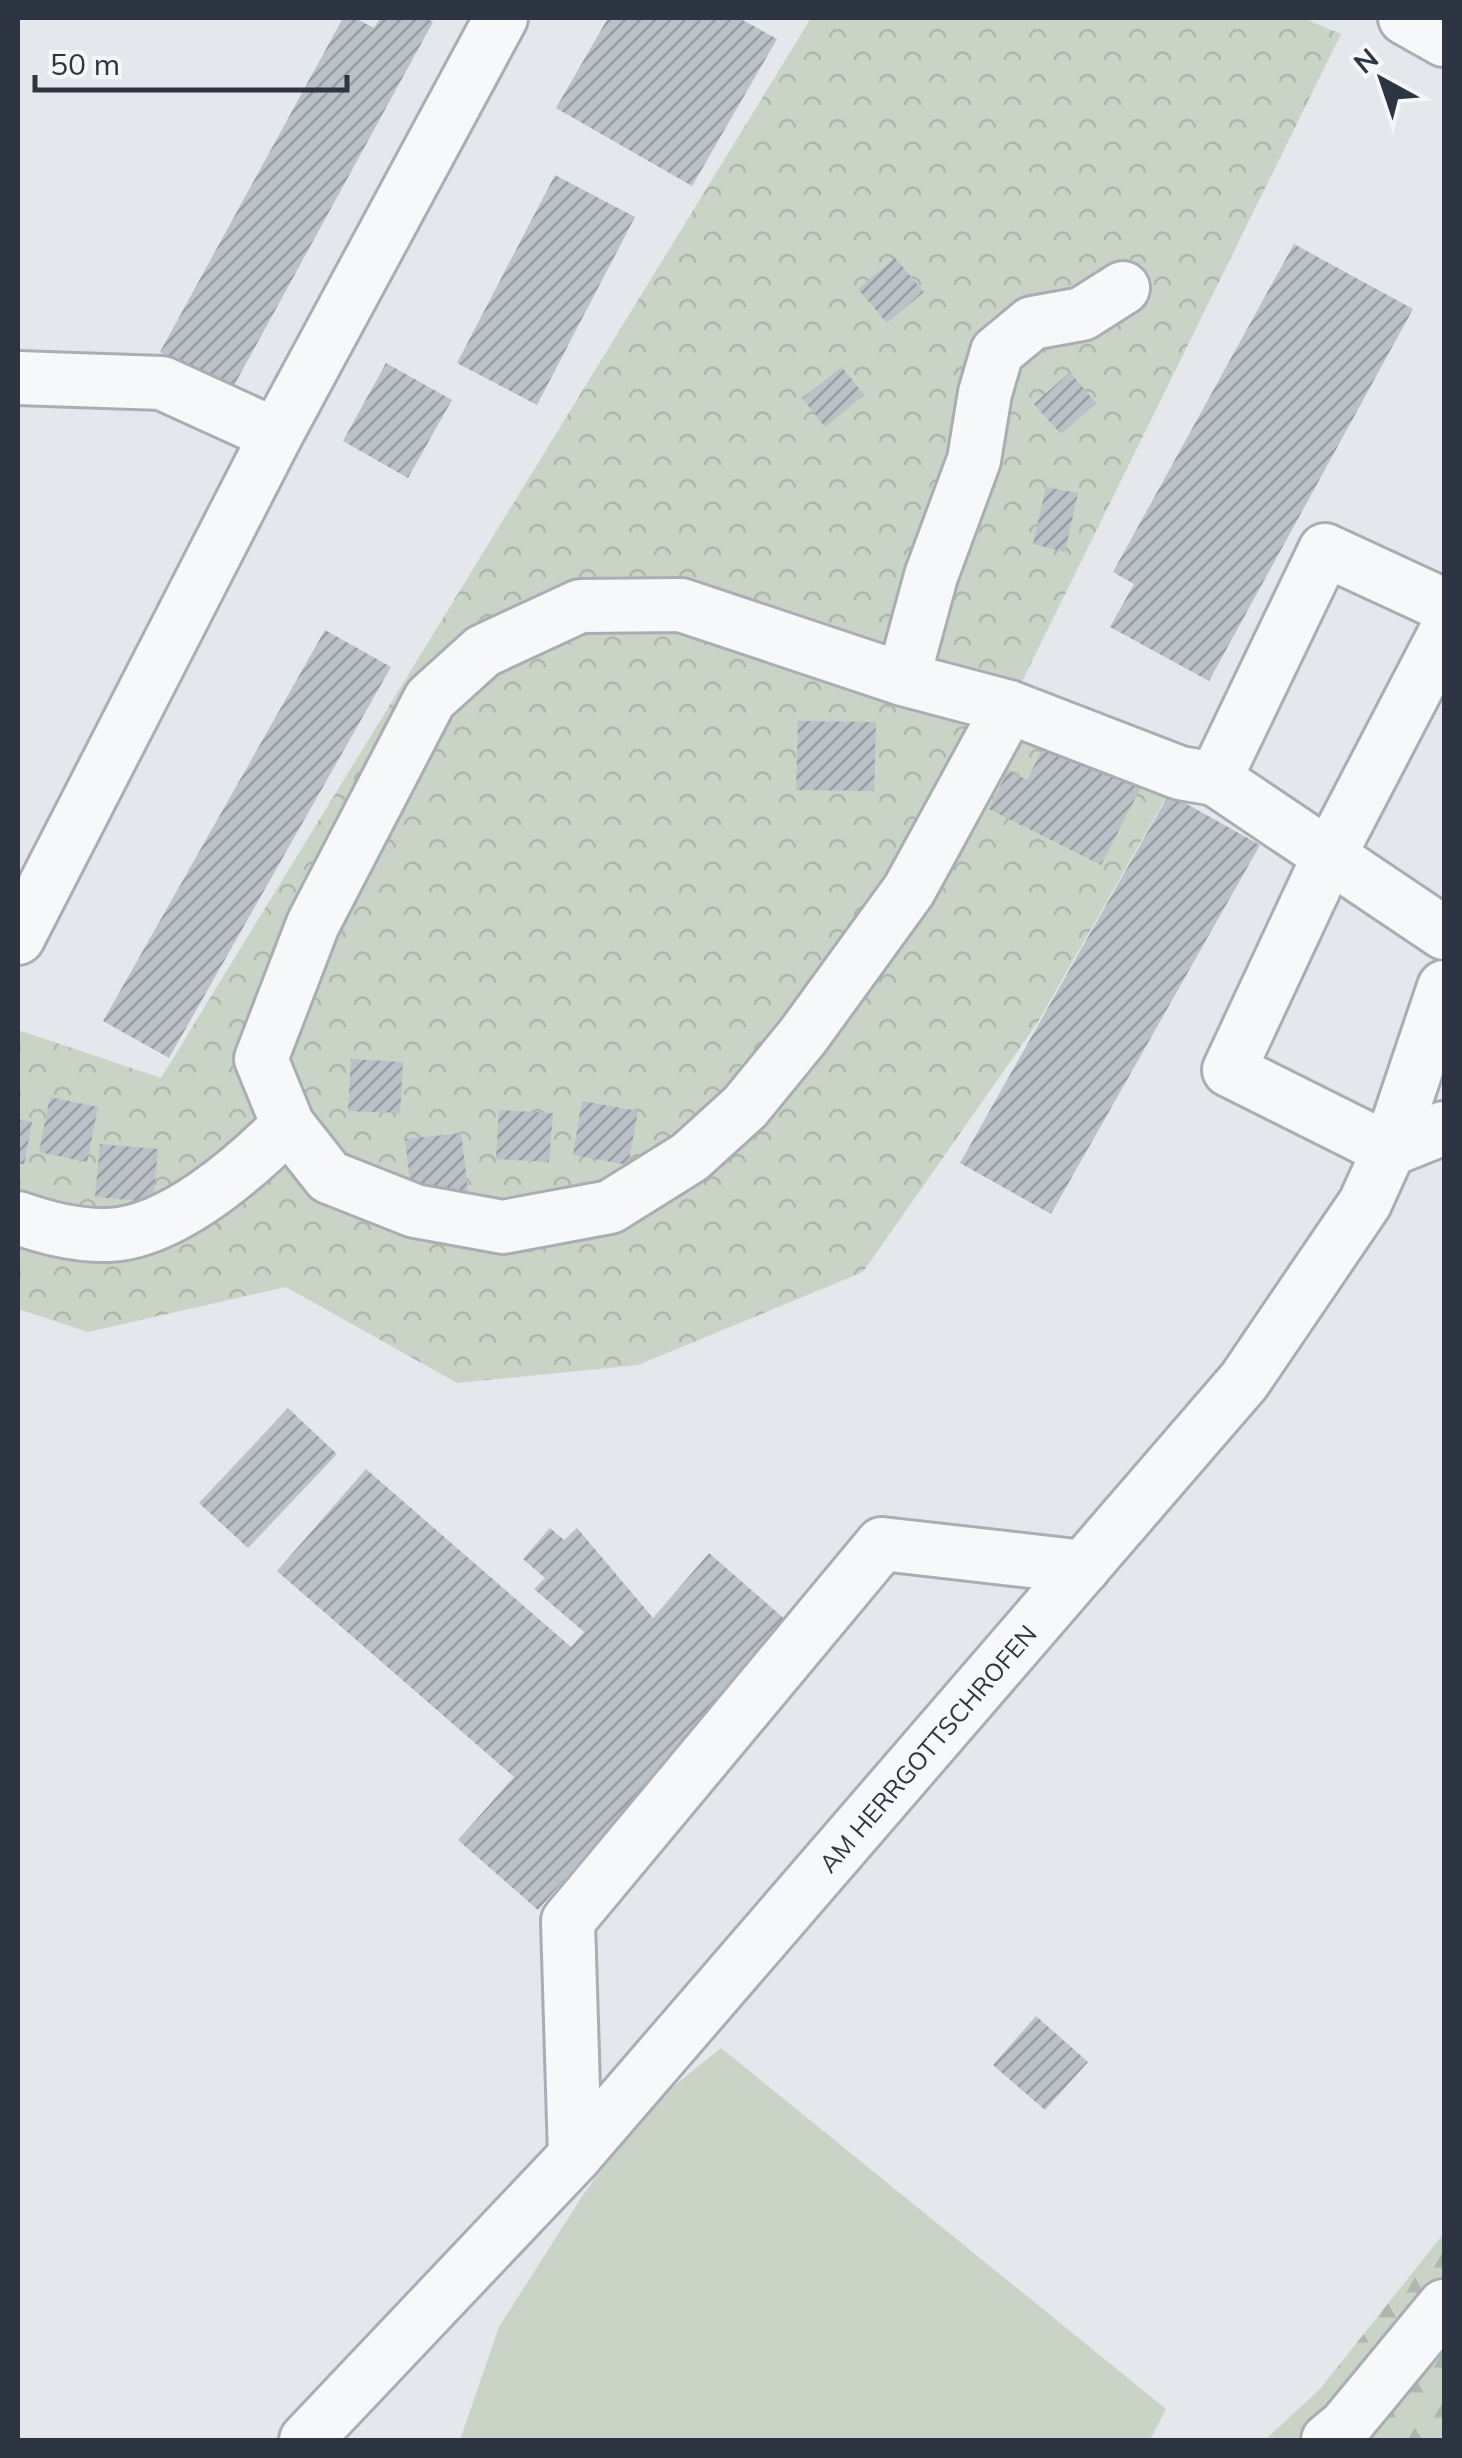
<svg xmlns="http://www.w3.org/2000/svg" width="1462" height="2458" font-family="Mulish,sans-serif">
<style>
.forest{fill:url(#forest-firs)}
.park{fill:url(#park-crowns)}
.pitch{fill:#c9d4c6}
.building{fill:url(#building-hatch)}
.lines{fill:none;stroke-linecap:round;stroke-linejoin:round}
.minor-casing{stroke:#a9aeb5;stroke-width:58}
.minor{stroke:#f7f8f9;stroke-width:52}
.labels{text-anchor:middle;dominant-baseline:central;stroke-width:9;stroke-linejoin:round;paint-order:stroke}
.street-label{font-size:25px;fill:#2d3442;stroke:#f4f6f8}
</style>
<defs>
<pattern id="forest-firs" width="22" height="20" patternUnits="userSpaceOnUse" patternTransform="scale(2.5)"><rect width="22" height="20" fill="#c9d4c6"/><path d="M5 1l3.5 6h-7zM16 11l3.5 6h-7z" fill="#adb7ab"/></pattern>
<pattern id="park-crowns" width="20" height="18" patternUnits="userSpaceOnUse" patternTransform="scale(2.5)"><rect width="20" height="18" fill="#c9d4c6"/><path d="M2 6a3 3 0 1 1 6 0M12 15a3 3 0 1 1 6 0" fill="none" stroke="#adb7ab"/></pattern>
<pattern id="building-hatch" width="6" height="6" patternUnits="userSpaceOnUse" patternTransform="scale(2.5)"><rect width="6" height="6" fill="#bcc0c7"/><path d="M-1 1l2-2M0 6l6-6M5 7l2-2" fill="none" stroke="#999da3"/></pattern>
</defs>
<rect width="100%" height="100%" fill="#e4e7eb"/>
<path class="forest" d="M1444,2233V2440H1265L1320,2389Z"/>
<path class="park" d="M811,18H1303L1341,34L1010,706L1180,773L1038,1022L863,1272L638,1365L457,1383L286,1287L88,1332L18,1309V1030L161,1078Z"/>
<path class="pitch" d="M721,2048L1166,2409L1150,2440H460L499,2327L583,2195L648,2107Z"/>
<g class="building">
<path d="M343,18H355L374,28L380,18H425L433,22L231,391L160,352Z"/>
<path d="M608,18H739L777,39L692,186L556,108Z"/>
<path d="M555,175L635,217L537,405L457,363Z"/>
<path d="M1294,244L1413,309L1209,681L1110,627L1134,584L1113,572Z"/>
<path d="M895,258L924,292L887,323L858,289Z"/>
<path d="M386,363L452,400L408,478L343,441Z"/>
<path d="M842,367L864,395L825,427L802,398Z"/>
<path d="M1070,372L1096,403L1061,434L1034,404Z"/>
<path d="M1046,487L1078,493L1065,552L1033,544Z"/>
<path d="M325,630L391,667L169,1058L103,1021Z"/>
<path d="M798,721L876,722L874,791L796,790Z"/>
<path d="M1048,738L1142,785L1101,865L989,809L1008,770L1027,780Z"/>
<path d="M1169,794L1260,845L1051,1214L960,1163Z"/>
<path d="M351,1059L403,1062L400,1113L348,1111Z"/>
<path d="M50,1097L98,1107L87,1162L39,1152Z"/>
<path d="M582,1101L638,1111L628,1165L573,1155Z"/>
<path d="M499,1110L553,1113L549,1162L496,1159Z"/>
<path d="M18,1119L32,1122L24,1165L18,1163Z"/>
<path d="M461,1133L468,1190L412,1197L405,1139Z"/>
<path d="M100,1144L158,1149L153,1202L95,1197Z"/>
<path d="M288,1408L337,1454L248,1548L199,1503Z"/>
<path d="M366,1469L571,1647L584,1632L534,1589L545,1578L523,1559L550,1528L564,1540L577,1528L653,1618L709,1553L788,1622L538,1910L458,1840L514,1777L277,1571Z"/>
<path d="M1036,2016L1088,2062L1045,2110L993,2065Z"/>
</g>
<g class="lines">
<defs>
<g id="minor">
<path d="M1405,18L1444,40"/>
<path d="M18,378L162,383L276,435"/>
<path d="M1444,635L1329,856L1229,1070L1389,1150L1444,1128"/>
<path d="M903,679L931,576L974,460L985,393L997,352L1032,323L1082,314L1123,288"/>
<path d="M1009,707L909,890L803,1036L745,1107L690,1157L610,1207L503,1227L415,1211L329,1177L288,1125L261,1059L313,924L430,699L483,651L580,606L681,605L903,679L1009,707L1180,773L1215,779L1444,933"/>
<path d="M1215,779L1325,550L1444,605"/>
<path d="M18,938L276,435L501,18"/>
<path d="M18,1218C46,1228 76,1236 108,1235C172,1233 245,1168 288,1125"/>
<path d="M575,2156L568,1921L882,1544L1084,1567"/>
<path id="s1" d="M306,2440L575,2156L1244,1381L1365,1203L1389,1150L1444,987"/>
<path d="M1328,2440L1345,2426L1444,2306"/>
</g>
</defs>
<use href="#minor" class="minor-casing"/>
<use href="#minor" class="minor"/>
</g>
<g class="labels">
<g class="street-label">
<text stroke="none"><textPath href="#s1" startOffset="930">AM HERRGOTTSCHROFEN</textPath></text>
</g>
</g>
<rect width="1462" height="2458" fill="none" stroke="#2d3442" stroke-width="40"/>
<g transform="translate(1382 80) rotate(320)" stroke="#f4f6f8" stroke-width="8" paint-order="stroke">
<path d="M0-8L18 38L0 25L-18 38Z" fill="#2d3442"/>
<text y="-15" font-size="28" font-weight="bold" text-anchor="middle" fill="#2d3442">N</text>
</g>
<path d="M35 75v15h312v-15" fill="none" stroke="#2d3442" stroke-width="5"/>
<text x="50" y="75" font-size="30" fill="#2d3442" stroke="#f4f6f8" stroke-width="8" paint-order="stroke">50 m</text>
</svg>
